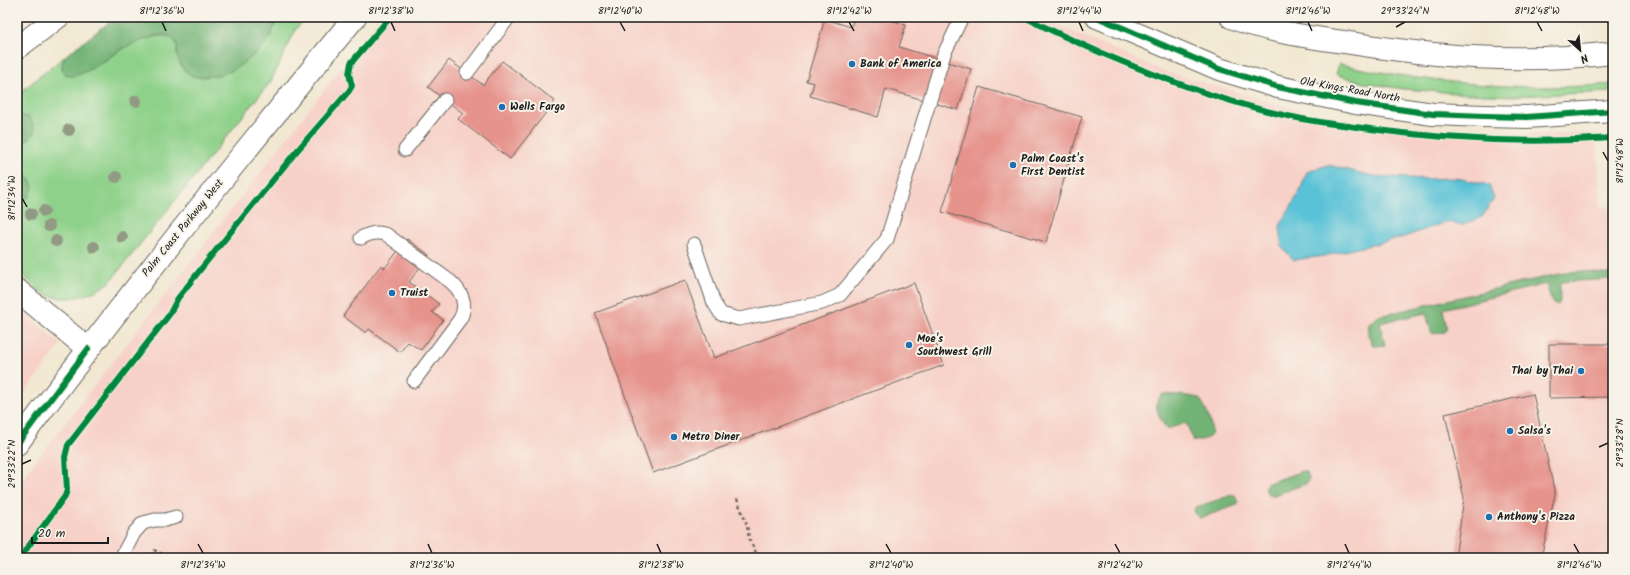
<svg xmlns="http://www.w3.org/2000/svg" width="1630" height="575" font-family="Kalam,sans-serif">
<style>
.built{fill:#f7d1c8}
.green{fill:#8ed18a;stroke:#557653}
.forest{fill:#72b376;stroke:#476849}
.water{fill:#5ac2d7;stroke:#3b6f7a}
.building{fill:#e6938c}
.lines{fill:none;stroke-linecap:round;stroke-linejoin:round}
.lane-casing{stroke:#67635c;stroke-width:15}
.street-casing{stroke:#67635c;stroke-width:24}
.secondary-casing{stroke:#67635c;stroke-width:24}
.primary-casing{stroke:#67635c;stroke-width:24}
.path{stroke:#67635c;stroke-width:2.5;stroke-dasharray:3 3;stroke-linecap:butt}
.lane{stroke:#fff;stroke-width:13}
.street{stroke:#fff;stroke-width:22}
.secondary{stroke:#fff;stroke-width:22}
.primary{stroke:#fff;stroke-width:22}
.cycleway-casing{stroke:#f7f3e8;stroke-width:8}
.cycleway{stroke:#00873e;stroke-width:6}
.tree{fill:#929a83}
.ticks{fill:none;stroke:#1c1c1c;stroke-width:1.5}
.poi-dot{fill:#1f6fb2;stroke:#f7f3e8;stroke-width:1.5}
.labels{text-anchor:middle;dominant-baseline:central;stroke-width:4;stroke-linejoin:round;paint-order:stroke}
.poi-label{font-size:11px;font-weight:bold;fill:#1c1c1c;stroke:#f7f3e8;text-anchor:start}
.street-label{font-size:11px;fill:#1c1c1c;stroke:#f7f3e8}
.neatline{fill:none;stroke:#1c1c1c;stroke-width:1.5}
.ticks-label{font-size:10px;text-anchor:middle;fill:#1c1c1c}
</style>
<rect width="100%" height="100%" fill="#f7f3e8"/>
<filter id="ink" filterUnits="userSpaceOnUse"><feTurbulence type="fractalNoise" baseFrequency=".025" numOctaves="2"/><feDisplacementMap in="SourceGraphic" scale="8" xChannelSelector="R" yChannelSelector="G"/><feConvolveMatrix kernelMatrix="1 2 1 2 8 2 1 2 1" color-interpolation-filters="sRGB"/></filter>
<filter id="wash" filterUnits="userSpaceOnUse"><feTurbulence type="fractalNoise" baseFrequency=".012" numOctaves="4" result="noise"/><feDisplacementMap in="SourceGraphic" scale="16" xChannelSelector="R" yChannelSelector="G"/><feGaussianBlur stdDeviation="0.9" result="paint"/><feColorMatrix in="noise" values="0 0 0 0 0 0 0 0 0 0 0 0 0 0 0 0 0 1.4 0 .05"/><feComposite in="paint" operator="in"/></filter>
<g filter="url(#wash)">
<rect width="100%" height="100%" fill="#f2e8d2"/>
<g class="built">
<path d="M381,17H1039L1163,71L1309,113L1368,123L1460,132L1596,134L1601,207L1613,206V558H17V485Z"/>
<path d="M17,307L61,344L17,404Z"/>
</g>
<g class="green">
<path d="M281,17H307L296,29L271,81L109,283C91,295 70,303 48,295C37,291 26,278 17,270V198L21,201L20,169L17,165L20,116L17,118V95L65,56C61,65 60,75 72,76C81,74 90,69 98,65C106,61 113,54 121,50C135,42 180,21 177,53L268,41L276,21Z"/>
<path d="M1339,64C1427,83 1524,92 1613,84V92L1512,96L1468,94L1404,89L1364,83L1336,74Z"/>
</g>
<g class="forest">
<path d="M116,17H281C273,23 273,33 268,41C262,49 240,67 231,71C223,75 209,77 201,77C188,78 179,66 177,54C177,51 178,48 177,45C176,41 171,36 166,35C159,34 147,39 140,41C133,44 126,47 120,50C110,55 75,85 64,73C60,68 63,62 65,56Z"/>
<path d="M20,116L29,117C42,139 29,134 17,150V118Z"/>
<path d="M17,165L31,181L33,188L29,197L21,201L17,198Z"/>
<path d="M1584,271L1613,274V279L1560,282V302L1558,305H1555L1552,303L1546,284L1443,309L1447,329L1445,332L1433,334L1431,332L1426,313L1380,323L1385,345L1378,346L1373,345L1368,335L1369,323L1379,316L1550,276L1569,272Z"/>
<path d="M1163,394C1169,394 1193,396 1198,398C1204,400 1214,429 1211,435C1207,440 1199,440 1194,441L1186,423L1167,429C1162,424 1155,409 1157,402C1158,398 1161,397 1163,394Z"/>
<path d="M1302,471L1306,472L1309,478L1308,483L1271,496L1268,495L1265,488L1266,484Z"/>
<path d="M1232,495H1235L1238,502L1237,505L1200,518L1195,514L1194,509L1196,507Z"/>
</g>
<path class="water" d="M1328,165L1372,176L1425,179L1457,178L1489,185L1494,199L1482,217L1463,225L1446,222L1404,237L1324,256L1294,260L1282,248L1280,226L1299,193L1307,172Z"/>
<g id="blocks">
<g class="building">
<path d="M854,17H882L906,25L899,47L971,69L958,110L886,89L878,117L810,96L814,83L806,81L825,19L851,27Z"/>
<path d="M449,60L483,85L502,61L555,101L510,159L458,119L463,113L428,87Z"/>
<path d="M979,87L1082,117L1046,242L942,212Z"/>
<path d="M407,239L429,255L409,282L439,304L432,312L443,320L421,350L408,342L400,352L369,329L366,333L343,316L381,265L385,268Z"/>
<path d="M685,280L714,358L914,283L944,365L653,473L595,313Z"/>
<path d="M1549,344H1613V397L1549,398Z"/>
<path d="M1533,394L1555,494L1541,558H1455L1464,498L1445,414Z"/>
</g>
</g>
</g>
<g filter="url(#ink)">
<use href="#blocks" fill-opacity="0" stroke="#67635c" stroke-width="1"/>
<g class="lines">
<defs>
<g id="lane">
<path d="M467,73L509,17"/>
<path d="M405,150L445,100"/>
<path d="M361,238C370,233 378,231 387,235L451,282C462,292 468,305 460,319L414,381"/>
<path d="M694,244L714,303L721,314L739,319L822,303L840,295L887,239L944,54L962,17"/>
<path d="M121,558L134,533L143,523L155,520H165L176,517"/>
</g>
<path id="street" d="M17,290L88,349"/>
<g id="secondary">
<path d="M1097,17L1219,69L1278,87L1356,103L1433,114L1484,116L1527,117L1613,111"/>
<path d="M1231,17C1264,31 1308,37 1344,42C1436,57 1519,64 1613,53"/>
</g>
<g id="primary">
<path d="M17,48L58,17"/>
<path d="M17,444C125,298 239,157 355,17"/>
</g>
</defs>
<use href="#lane" class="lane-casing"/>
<use href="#street" class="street-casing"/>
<use href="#secondary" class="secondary-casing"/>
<use href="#primary" class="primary-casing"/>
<g class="path">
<path d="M737,499L747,525L749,539L759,558"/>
<path d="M154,550L170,558"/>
<path d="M160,558L162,554"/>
</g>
<use href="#lane" class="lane"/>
<use href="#street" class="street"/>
<use href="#secondary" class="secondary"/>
<use href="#primary" class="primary"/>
<defs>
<g id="cycleway">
<path d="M1025,17C1049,30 1074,41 1099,52C1165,80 1232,105 1302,119C1322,123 1343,125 1363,128C1446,140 1529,144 1613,138"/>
<path d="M1097,17L1219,69L1278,87L1356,103L1433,114L1484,116L1527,117L1613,111"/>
<path d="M17,444L88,349"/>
<path d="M20,558L65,496L67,490L65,457L68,445L169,315L178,298L208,260L295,153L349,91L352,86L349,74L351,63L386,22L393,17"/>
</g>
</defs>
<use href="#cycleway" class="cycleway-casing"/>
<use href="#cycleway" class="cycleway"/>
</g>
<g class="tree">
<circle cx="136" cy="101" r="6"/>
<circle cx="69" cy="130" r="6"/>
<circle cx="116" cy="177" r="6"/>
<circle cx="44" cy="211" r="6"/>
<circle cx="31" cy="214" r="6"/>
<circle cx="49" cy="226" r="6"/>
<circle cx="122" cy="237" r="6"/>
<circle cx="56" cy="241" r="6"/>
<circle cx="94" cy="247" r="6"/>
</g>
</g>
<path class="ticks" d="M162,22L166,31M391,22L395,31M620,22L625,31M849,22L854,31M1079,22L1083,31M1308,22L1312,31M1537,22L1542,31M1396,27L1405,22M1603,152L1608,161M22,198L27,207M1599,447L1608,443M22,464L31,460M198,544L203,553M428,544L432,553M657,544L661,553M886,544L891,553M1115,544L1120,553M1345,544L1349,553M1574,544L1579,553"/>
<g class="poi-dot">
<circle cx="852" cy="64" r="4"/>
<circle cx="502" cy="107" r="4"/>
<circle cx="1013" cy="165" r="4"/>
<circle cx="392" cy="293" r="4"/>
<circle cx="909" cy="345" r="4"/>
<circle cx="1581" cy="371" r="4"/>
<circle cx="1510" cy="431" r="4"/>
<circle cx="674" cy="437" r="4"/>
<circle cx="1489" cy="517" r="4"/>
</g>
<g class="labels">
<g class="poi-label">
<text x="860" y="64">Bank of America</text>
<text x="510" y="107">Wells Fargo</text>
<text x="1021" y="159">Palm Coast's<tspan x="1021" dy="13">First Dentist</tspan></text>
<text x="400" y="293">Truist</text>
<text x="917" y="339">Moe's<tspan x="917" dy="13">Southwest Grill</tspan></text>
<text x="1573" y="371" text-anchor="end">Thai by Thai</text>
<text x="1518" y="431">Salsa's</text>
<text x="682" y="437">Metro Diner</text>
<text x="1497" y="517">Anthony's Pizza</text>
</g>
<g class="street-label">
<text transform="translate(1350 90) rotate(10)">Old Kings Road North</text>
<text transform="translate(183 228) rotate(-51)">Palm Coast Parkway West</text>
</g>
</g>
<rect width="1630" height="575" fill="none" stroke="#f7f3e8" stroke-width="44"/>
<g transform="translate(1580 50) rotate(153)" stroke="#f7f3e8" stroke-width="3" paint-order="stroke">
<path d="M0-3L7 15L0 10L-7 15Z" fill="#1c1c1c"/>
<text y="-6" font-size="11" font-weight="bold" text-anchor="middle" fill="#1c1c1c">N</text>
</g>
<path d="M32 537v6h76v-6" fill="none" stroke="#1c1c1c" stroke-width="2"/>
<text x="38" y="537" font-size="12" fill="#1c1c1c" stroke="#f7f3e8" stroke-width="3" paint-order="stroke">20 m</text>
<rect x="22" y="22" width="1586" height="531" class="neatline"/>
<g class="ticks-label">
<text x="162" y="14">81°12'36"W</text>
<text x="391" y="14">81°12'38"W</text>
<text x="620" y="14">81°12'40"W</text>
<text x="849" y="14">81°12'42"W</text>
<text x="1079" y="14">81°12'44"W</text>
<text x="1308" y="14">81°12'46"W</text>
<text x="1405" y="14">29°33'24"N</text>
<text x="1537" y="14">81°12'48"W</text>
<text transform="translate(1619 161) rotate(-90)" y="4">81°12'48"W</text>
<text transform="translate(11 198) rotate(-90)" y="4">81°12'34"W</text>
<text transform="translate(1619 443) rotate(-90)" y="4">29°33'28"N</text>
<text transform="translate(11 464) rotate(-90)" y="4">29°33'22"N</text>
<text x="203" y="568">81°12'34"W</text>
<text x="432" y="568">81°12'36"W</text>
<text x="661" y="568">81°12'38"W</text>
<text x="891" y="568">81°12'40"W</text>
<text x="1120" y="568">81°12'42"W</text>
<text x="1349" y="568">81°12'44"W</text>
<text x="1579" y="568">81°12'46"W</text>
</g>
</svg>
